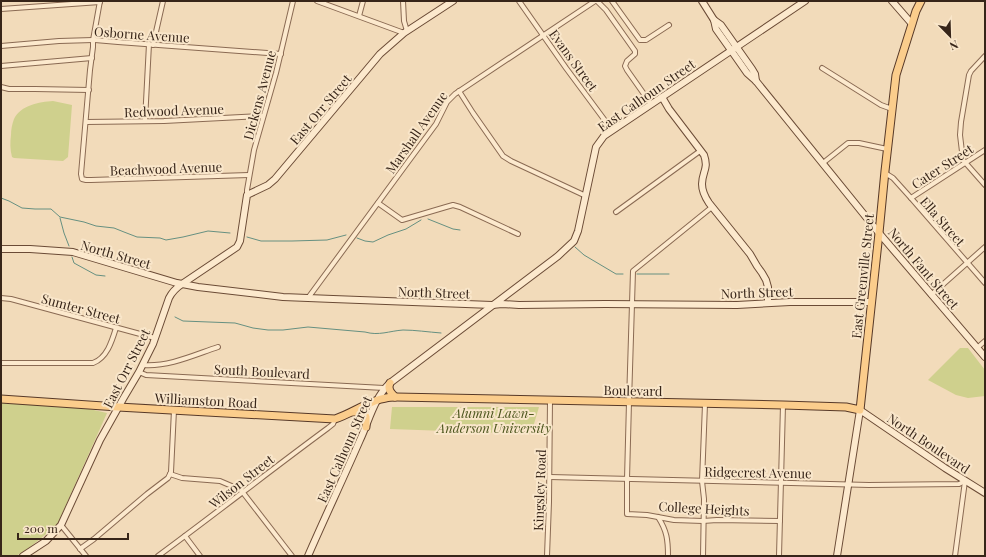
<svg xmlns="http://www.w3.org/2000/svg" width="986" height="557" font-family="'Playfair Display',serif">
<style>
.green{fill:#cfd08d}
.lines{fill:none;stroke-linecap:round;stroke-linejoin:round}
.stream{stroke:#669081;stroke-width:1}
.street-casing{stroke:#8a6a53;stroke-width:6}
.secondary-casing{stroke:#6b4b36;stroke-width:8}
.primary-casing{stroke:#573928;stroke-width:9}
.street{stroke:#fce9cd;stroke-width:4}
.secondary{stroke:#fce9cd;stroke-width:6}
.primary{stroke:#fbcd8c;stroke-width:7}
.labels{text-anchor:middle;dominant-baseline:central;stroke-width:4;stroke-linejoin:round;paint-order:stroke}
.street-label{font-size:13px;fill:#372519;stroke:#f9e6ca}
.park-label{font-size:13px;font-style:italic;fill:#4d561e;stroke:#f9e6ca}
</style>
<rect width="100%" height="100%" fill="#f2dbba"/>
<g class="green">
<path d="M53,101L72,105L68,157L63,161L14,158L12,157C10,150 10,142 11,135C11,130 12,124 14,119C21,105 39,102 53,101Z"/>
<path d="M960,348H968L985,370V396L968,398L956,395L928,380Z"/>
<path d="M1,399L63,403L107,413L57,525L29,548L16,556H1Z"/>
<path d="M392,407H539L531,434L390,429Z"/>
</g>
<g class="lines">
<g class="stream">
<path d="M1,198L9,201L22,208L35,209H51L60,217L84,222L96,226L114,228L124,232L137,237L160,238L166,240L183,237L208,231L230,233"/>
<path d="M60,218L64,233L69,246"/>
<path d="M428,219L453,229L460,230"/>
<path d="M247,237L261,241H292L327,240L346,235"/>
<path d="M357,238L365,241L373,242L388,235L406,229L421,220"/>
<path d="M575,247L584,255L616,274H623"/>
<path d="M72,257L74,263L96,275L105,276"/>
<path d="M637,274H669"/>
<path d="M175,317L183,321L235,323L253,328L268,330H283L308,327L365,332C379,336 389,331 403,330C415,330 428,332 441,333"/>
</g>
<defs>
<g id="street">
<path d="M100,1L93,40V47L90,70L81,174L82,179L86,180H91L249,175"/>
<path d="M317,1L404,33"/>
<path d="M403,1L404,21L407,31"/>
<path d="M519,1L566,68L612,130"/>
<path d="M597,1L606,10L635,51V54L627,61L625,66L627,70L651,104"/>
<path d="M612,1L640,40H646L669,25"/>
<path d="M1,9L100,2"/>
<path d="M359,16L363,1"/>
<path d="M153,45L163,1"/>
<path d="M1,46L59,41L93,40H95L118,42L281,54"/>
<path d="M985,56L971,71L969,75L961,122L960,135L963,160L985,185"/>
<path d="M1,66L92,58"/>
<path d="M822,68L881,105L892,109"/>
<path d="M1,87L9,89H35L89,90"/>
<path d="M459,91L473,113L503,156L511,161L586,196"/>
<path d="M145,121L149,44"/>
<path d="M86,122L164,121L263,116"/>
<path d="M823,163L848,143H859L887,149"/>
<path d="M885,173L893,178L911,198L985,283"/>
<path d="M247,195V190L254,150L276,73L293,1"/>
<path d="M911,198L985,150"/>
<path d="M378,203L402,220L446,207L453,205L460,207L518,234"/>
<path d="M712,207L633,271L629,402L627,479V514L647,515L674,520L703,521L717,520L780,521"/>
<path d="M616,212L700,151"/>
<path d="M931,295L985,247"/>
<path d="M1,298L11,299L155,338"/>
<path d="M308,298L405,166L436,124L447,102L455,94L595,1"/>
<path d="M977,348L985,341"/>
<path d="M1,363H93C107,358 112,341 116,328"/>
<path d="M143,365C169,367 194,355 218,347"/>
<path d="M139,372L146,375L384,388"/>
<path d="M170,474L182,478L220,481L241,490L292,556"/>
<path d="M550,477L869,485L959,484L965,481"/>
<path d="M658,517C667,531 668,540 668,556"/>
<path d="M61,525L86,556"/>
<path d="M185,536L200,556"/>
<path d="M80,549L94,539L147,494L168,478L171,472L174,410"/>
<path d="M158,556C215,514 271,470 328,428L333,424L335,419"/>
<path d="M547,556L549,502L550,400"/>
<path d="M703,556L704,499L702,481L705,404"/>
<path d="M779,556C780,506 782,455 783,405"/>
<path d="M955,556L965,481"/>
</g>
<g id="secondary">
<path d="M702,1L714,20L716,29L733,53L747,73L756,81L879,233L985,357"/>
<path d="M892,1L912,24"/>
<path d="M714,20L721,25L752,69L755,74L756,81"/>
<path d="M662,97L669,109L704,155C709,169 702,172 702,184C702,191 705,197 709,203L750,254L757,266L762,273L766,280L768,287V303"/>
<path d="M1,249H30L73,252L177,283L198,287L283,297L333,299L492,305L502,304L519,305L605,304L737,305L790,302H871"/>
<path d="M23,556L46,541L61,525L100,440L123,399L139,372L153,344L169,298C172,292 176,288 182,284L237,247L240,241L247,195L268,185L275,179L380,54L404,33L453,1"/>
<path d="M308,556C325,517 343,479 360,440C369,421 374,398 390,383L558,256L574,241L578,231L596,147L604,136L805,1"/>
<path d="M837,556L860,410L945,468L985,493"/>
</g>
<g id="primary">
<path d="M390,383C387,389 391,393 395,397"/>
<path d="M1,399L118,407L335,419C351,414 370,400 386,398C389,397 392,397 396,397L783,405L846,407L860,410L879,233L885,171L896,75L912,24L916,11L921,1"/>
<path d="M353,412H358L364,413L366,417V427"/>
</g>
</defs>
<use href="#street" class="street-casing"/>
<use href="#secondary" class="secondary-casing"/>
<use href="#primary" class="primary-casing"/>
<use href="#street" class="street"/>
<use href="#secondary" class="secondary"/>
<use href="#primary" class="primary"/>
</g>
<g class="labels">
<g class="street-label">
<text transform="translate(142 34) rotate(4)">Osborne Avenue</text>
<text transform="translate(574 60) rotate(54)">Evans Street</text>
<text transform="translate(259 95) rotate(-75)">Dickens Avenue</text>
<text transform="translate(646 95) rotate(-35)">East Calhoun Street</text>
<text transform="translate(320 109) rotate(-50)">East Orr Street</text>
<text transform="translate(174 110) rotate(-2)">Redwood Avenue</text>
<text transform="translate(416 132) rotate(-55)">Marshall Avenue</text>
<text transform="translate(942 166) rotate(-33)">Cater Street</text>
<text transform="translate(166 168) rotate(-2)">Beachwood Avenue</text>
<text transform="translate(943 221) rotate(49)">Ella Street</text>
<text transform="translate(116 254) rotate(16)">North Street</text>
<text transform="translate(924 268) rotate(50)">North Fant Street</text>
<text transform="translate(862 276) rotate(-84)">East Greenville Street</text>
<text transform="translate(434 292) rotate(2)">North Street</text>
<text transform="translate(757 292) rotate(-2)">North Street</text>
<text transform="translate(81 308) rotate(15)">Sumter Street</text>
<text transform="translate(126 368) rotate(-63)">East Orr Street</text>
<text transform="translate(262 371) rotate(3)">South Boulevard</text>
<text transform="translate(633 390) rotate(1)">Boulevard</text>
<text transform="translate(206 400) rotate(3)">Williamston Road</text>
<text transform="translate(929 443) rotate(34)">North Boulevard</text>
<text transform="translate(344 449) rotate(-66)">East Calhoun Street</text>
<text transform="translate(758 472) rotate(1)">Ridgecrest Avenue</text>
<text transform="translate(241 481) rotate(-38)">Wilson Street</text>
<text transform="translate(539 490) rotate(-88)">Kingsley Road</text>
<text transform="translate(704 508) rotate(3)">College Heights</text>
</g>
<g class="park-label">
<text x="494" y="412">Alumni Lawn-<tspan x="494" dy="15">Anderson University</tspan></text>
</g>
</g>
<rect width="986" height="557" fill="none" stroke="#372519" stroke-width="4"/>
<g transform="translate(950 36) rotate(157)" stroke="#f9e6ca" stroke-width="3" paint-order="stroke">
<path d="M0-3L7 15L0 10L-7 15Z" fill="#372519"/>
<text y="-6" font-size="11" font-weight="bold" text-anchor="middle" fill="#372519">N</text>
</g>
<path d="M18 533v6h110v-6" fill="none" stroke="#372519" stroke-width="2"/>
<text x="24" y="533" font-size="12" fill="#372519" stroke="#f9e6ca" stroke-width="3" paint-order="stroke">200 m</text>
</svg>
